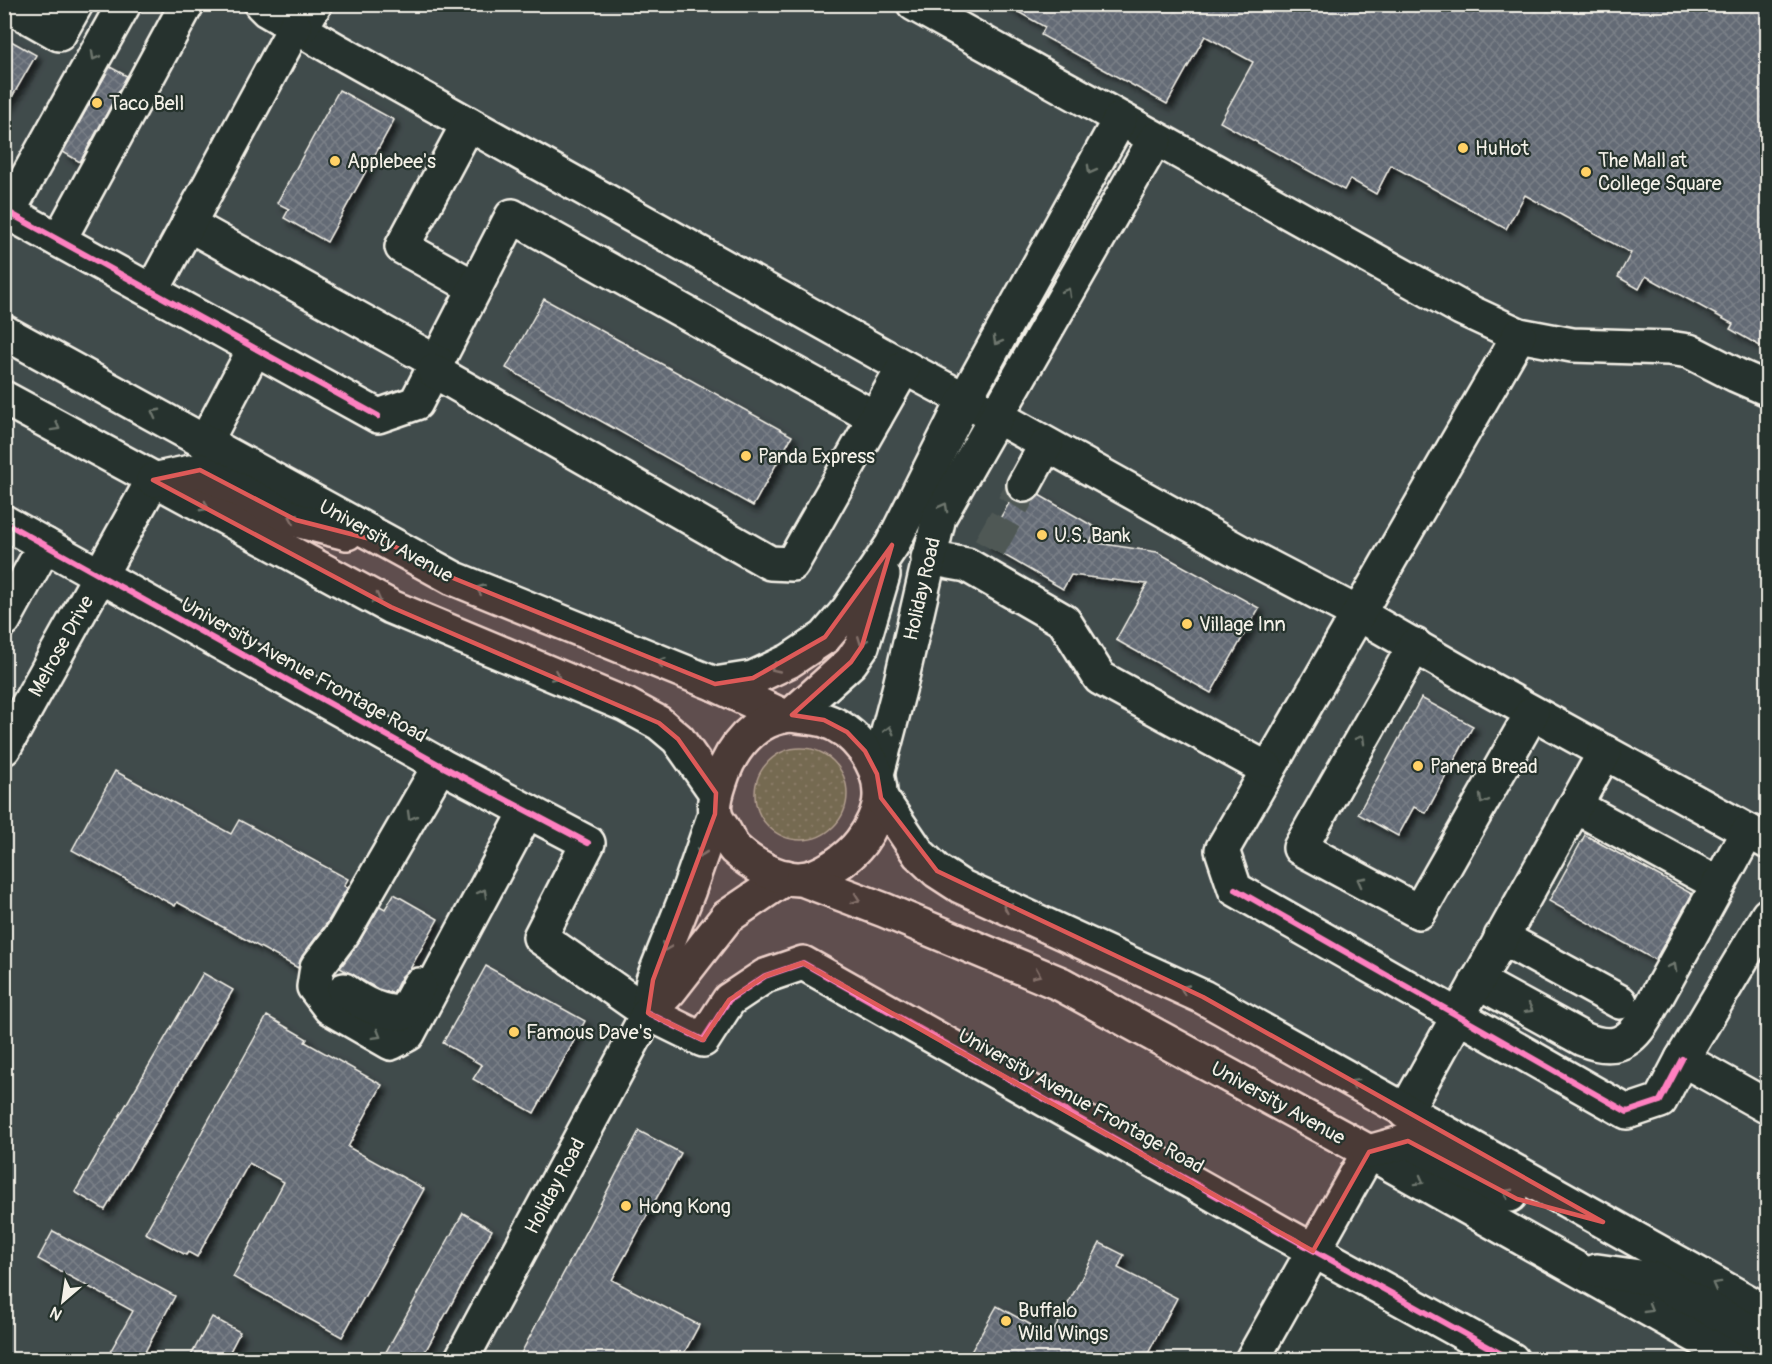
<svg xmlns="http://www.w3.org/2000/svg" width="1772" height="1364" font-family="Pangolin,sans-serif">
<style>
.built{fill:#414b4c}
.grass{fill:url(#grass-dots);stroke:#a8b09c;stroke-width:1.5}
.building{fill:url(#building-cross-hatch);stroke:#f4f1e8;stroke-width:1.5;filter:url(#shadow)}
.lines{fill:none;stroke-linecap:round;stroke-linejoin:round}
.minor-tunnel{stroke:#4f5955;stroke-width:33;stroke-dasharray:33 16;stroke-linecap:butt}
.minor-casing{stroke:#f4f1e8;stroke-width:38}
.major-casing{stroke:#f4f1e8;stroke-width:38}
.minor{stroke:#26332d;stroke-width:33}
.major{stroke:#26332d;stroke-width:33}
.cycleway-casing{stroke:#26332d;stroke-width:10}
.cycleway{stroke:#ff80c0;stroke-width:6}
.oneway{stroke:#6e766e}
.marked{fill:#de5a58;fill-opacity:0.2;stroke:#de5a58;stroke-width:4.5;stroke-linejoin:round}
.poi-dot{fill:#ffd166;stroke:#26332d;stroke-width:2}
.labels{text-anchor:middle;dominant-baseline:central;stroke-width:4.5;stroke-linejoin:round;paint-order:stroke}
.poi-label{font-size:20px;fill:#f4f1e8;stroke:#26332d;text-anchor:start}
.street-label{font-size:20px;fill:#f4f1e8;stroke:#26332d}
</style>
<defs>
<pattern id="grass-dots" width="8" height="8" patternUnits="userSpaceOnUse" patternTransform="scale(1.5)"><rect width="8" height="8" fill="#5c6e50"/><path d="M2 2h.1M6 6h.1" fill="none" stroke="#748369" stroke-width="1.8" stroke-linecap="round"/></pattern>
<pattern id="building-cross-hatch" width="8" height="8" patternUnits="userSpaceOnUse" patternTransform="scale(1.5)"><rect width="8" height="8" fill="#636a74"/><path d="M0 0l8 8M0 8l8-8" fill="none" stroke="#7a8088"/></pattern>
<filter id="shadow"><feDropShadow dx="5.5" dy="5.5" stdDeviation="3" flood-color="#0009"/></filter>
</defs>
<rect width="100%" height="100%" fill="#323e3b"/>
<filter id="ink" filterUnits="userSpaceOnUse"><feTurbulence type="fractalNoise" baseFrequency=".0167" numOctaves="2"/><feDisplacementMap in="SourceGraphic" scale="12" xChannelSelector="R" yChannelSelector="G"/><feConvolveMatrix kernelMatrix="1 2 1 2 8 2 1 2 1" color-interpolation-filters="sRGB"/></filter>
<g filter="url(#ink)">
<path class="built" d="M5,5H1767V1359H1512L1313,1251L1252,1359L5,1360Z"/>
<circle class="grass" cx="801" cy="794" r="46"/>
<g class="building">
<path d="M1004,4H1767V350L1730,329L1733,324L1646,276L1639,289L1618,277L1631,253L1525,195L1506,229L1391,165L1376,194L1350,179L1344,190L1220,122L1253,62L1205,36L1167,104L1041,35L1045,27Z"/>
<path d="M4,37L36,55L4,111Z"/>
<path d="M110,67L127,76L80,162L63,152Z"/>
<path d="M339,90L394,120L327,242L284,218L289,209L277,203Z"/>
<path d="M544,299L792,436L753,506L506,368Z"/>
<path d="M1039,495L1098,529L1090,542L1157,552L1259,608L1211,693L1116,640L1147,584L1071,575L1063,589L985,544L1012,498L1016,502L1025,504L1033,501Z"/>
<path d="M1421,698L1473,726L1426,813L1414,807L1398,836L1358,814Z"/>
<path d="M115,771L231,834L239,820L348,879L344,886L347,888L327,923L302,956L298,968L177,902L175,906L72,850Z"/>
<path d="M1585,835L1692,894L1655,960L1549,901Z"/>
<path d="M394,894L438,919L410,969L402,976L393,993L378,989L340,968L359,942L380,906L385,909Z"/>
<path d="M486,966L585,1021L534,1113L473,1079L482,1065L443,1043Z"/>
<path d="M203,973L233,990L105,1210L75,1192Z"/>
<path d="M267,1016L307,1039L305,1042L382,1085L348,1147L424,1189L342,1337L233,1277L284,1182L249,1163L197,1257L188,1252L186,1255L145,1233Z"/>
<path d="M639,1131L681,1153L612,1280L699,1325L681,1359H518Z"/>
<path d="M463,1213L492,1230L421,1359H382Z"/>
<path d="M53,1231L175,1296L141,1359H106L133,1311L38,1259Z"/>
<path d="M1100,1243L1124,1255L1118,1268L1177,1298L1145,1359H967L997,1306L1051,1336Z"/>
<path d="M212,1317L240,1332L226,1359H189Z"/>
</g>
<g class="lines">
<path class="minor-tunnel" d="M989,548L1024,485"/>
<defs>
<g id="minor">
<path d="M6,4L59,34L76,4"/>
<path d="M261,4L267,10L336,50L902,366L996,416L1242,553L1357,613L1477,682L1768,842"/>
<path d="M914,4L1461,308L1519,335L1572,345L1669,348L1689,351L1736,375L1768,389"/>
<path d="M300,30L315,4"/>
<path d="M468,124L402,247L474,287"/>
<path d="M4,210L378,416L416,403L512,216L875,418"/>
<path d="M8,212L124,4"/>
<path d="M188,224L438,363"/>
<path d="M59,240L187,4"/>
<path d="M152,291L295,27"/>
<path d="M1519,335L1222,850L1235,889L1627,1112L1660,1101L1682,1059"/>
<path d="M434,371L770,563L792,564L904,367"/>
<path d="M206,441L255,348"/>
<path d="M1024,485L1046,445"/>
<path d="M4,522L440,765L588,843L540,937L648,1013L703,1040L729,1000L765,976L803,963L1282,1233L1512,1360"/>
<path d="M928,558L967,565L1064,621L1100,678L1267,769"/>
<path d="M4,620L45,545"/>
<path d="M1415,645L1300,848L1419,912L1532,713"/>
<path d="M715,684L753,678L789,661L825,637L848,610L892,545L965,399L1120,119"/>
<path d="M792,715L851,662L862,646L883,575"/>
<path d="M4,748L153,480"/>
<path d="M440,765L343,933L317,967L314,987L330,1008L391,1043L408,1034L527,811"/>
<path d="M877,774L900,686L939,517L1155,139"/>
<path d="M1575,806L1718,884"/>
<path d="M1768,915L1682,1059L1768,1107"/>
<path d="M1501,937L1620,1002"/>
<path d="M1477,981L1583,1039C1612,1051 1629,1045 1645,1018L1748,831"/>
<path d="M344,990C363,1004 380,1013 404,1013L419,985"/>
<path d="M648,1011L653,980L688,892L715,814"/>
<path d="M1405,1112L1605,752"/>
<path d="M461,1360L648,1013L670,990L727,917L786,877"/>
<path d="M1252,1360L1369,1152"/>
</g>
<g id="major">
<path d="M4,332L453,578L715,684L783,716"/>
<path d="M4,398L391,607L626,705L659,723L678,739L716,793"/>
<path d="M153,480L200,470L296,520L347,533"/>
<path d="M792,715C802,717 814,717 824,720C855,730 881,764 880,796C880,811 870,830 861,842C849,858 821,878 800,879C778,880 751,864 735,849C730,844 727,835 723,829C721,825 715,818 715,813C713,803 717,791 720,782C730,749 755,717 792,715Z"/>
<path d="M881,798L919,854L937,871L960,886L1203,997L1768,1313"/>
<path d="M802,879L884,910L1061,984L1369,1152L1739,1360"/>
<path d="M1369,1152L1408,1141L1510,1195"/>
<path d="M1597,1271L1654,1279L1768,1340"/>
</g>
</defs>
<use href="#minor" class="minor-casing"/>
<use href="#major" class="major-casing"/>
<use href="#minor" class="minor"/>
<use href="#major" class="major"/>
<defs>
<g id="cycleway">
<path d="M4,210L378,416"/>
<path d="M4,522L440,765L588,843"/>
<path d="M1235,889L1627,1112L1660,1101L1682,1059"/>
<path d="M648,1013L703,1040L729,1000L765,976L803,963L1282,1233L1512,1360"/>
</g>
</defs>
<use href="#cycleway" class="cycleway-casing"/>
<use href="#cycleway" class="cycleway"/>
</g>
<defs><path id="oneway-chevron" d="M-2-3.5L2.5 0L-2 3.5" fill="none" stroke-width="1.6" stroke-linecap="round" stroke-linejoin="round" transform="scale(1.5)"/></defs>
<g class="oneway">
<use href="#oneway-chevron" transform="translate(95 56) rotate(119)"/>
<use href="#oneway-chevron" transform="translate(1091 170) rotate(119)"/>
<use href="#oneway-chevron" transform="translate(1067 292) rotate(-60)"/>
<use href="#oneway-chevron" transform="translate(997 341) rotate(119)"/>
<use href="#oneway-chevron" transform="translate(155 413) rotate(-152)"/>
<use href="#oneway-chevron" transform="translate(56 427) rotate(29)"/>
<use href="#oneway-chevron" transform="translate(205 507) rotate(28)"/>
<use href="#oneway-chevron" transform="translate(944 507) rotate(-61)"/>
<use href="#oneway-chevron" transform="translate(293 518) rotate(-157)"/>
<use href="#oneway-chevron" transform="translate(480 589) rotate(-158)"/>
<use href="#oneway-chevron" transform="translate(377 599) rotate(28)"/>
<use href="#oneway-chevron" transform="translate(862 641) rotate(111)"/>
<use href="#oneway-chevron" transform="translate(661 662) rotate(-158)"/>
<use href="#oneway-chevron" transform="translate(775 668) rotate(155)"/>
<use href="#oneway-chevron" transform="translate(556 676) rotate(23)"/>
<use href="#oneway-chevron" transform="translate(889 730) rotate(-76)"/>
<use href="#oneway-chevron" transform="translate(1361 739) rotate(-60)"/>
<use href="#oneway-chevron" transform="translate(1483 800) rotate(120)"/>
<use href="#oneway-chevron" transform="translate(411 816) rotate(120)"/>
<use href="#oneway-chevron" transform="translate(701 853) rotate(109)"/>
<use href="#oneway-chevron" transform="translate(1361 881) rotate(-152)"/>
<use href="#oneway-chevron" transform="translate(483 893) rotate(-61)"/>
<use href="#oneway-chevron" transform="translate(856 899) rotate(20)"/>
<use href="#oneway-chevron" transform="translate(1007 907) rotate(-155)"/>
<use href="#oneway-chevron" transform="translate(666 947) rotate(112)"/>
<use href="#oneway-chevron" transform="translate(1673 967) rotate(-61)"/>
<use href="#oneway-chevron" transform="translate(1037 974) rotate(23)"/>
<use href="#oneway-chevron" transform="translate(1184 989) rotate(-155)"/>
<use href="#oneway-chevron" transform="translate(1529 1009) rotate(29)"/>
<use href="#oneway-chevron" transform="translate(377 1035) rotate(30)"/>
<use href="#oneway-chevron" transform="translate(1354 1083) rotate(-151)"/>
<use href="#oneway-chevron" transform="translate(1420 1181) rotate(29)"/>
<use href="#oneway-chevron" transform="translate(1507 1193) rotate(-152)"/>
<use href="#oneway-chevron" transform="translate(1716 1285) rotate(-151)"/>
<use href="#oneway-chevron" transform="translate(1649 1309) rotate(30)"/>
</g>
</g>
<path class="marked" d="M200,470L296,520L390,544L453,578L715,684L753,678L825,637L892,545L862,646L851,662L792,715L824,720L847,732L865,751L877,774L881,798L937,871L1203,997L1603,1222L1517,1199L1408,1141L1369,1152L1313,1251L803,963L765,976L729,1000L703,1040L648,1013L653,980L715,814L716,793L678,739L659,723L391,607L153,480Z"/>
<g class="poi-dot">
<circle cx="97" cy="103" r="6"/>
<circle cx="1463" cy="148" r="6"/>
<circle cx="335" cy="161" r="6"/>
<circle cx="1586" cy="172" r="6"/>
<circle cx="746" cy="456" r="6"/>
<circle cx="1042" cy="535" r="6"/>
<circle cx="1187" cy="624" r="6"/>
<circle cx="1418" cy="766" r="6"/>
<circle cx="514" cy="1032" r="6"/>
<circle cx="626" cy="1206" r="6"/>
<circle cx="1006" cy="1321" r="6"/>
</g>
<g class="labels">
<g class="poi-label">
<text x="109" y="103">Taco Bell</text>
<text x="1475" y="148">HuHot</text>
<text x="1598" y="160">The Mall at<tspan x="1598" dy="23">College Square</tspan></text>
<text x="347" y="161">Applebee's</text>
<text x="758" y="456">Panda Express</text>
<text x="1054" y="535">U.S. Bank</text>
<text x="1199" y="624">Village Inn</text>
<text x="1430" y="766">Panera Bread</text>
<text x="526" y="1032">Famous Dave's</text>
<text x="638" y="1206">Hong Kong</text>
<text x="1018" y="1310">Buffalo<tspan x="1018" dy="23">Wild Wings</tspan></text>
</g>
<g class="street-label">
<text transform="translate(386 541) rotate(29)">University Avenue</text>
<text transform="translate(922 589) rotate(-77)">Holiday Road</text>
<text transform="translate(61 646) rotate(-61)">Melrose Drive</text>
<text transform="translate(304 670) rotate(29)">University Avenue Frontage Road</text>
<text transform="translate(1081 1101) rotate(29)">University Avenue Frontage Road</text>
<text transform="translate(1278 1103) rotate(29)">University Avenue</text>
<text transform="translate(555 1186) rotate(-62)">Holiday Road</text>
</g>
</g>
<rect width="1772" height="1364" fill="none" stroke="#26332d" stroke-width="24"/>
<rect x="12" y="12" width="1748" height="1340" fill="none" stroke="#f4f1e8" stroke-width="2" filter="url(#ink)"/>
<g transform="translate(63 1301) rotate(209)" stroke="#26332d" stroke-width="4.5" paint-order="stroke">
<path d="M0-4.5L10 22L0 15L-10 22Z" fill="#f4f1e8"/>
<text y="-9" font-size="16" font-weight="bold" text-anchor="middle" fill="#f4f1e8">N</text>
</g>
</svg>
